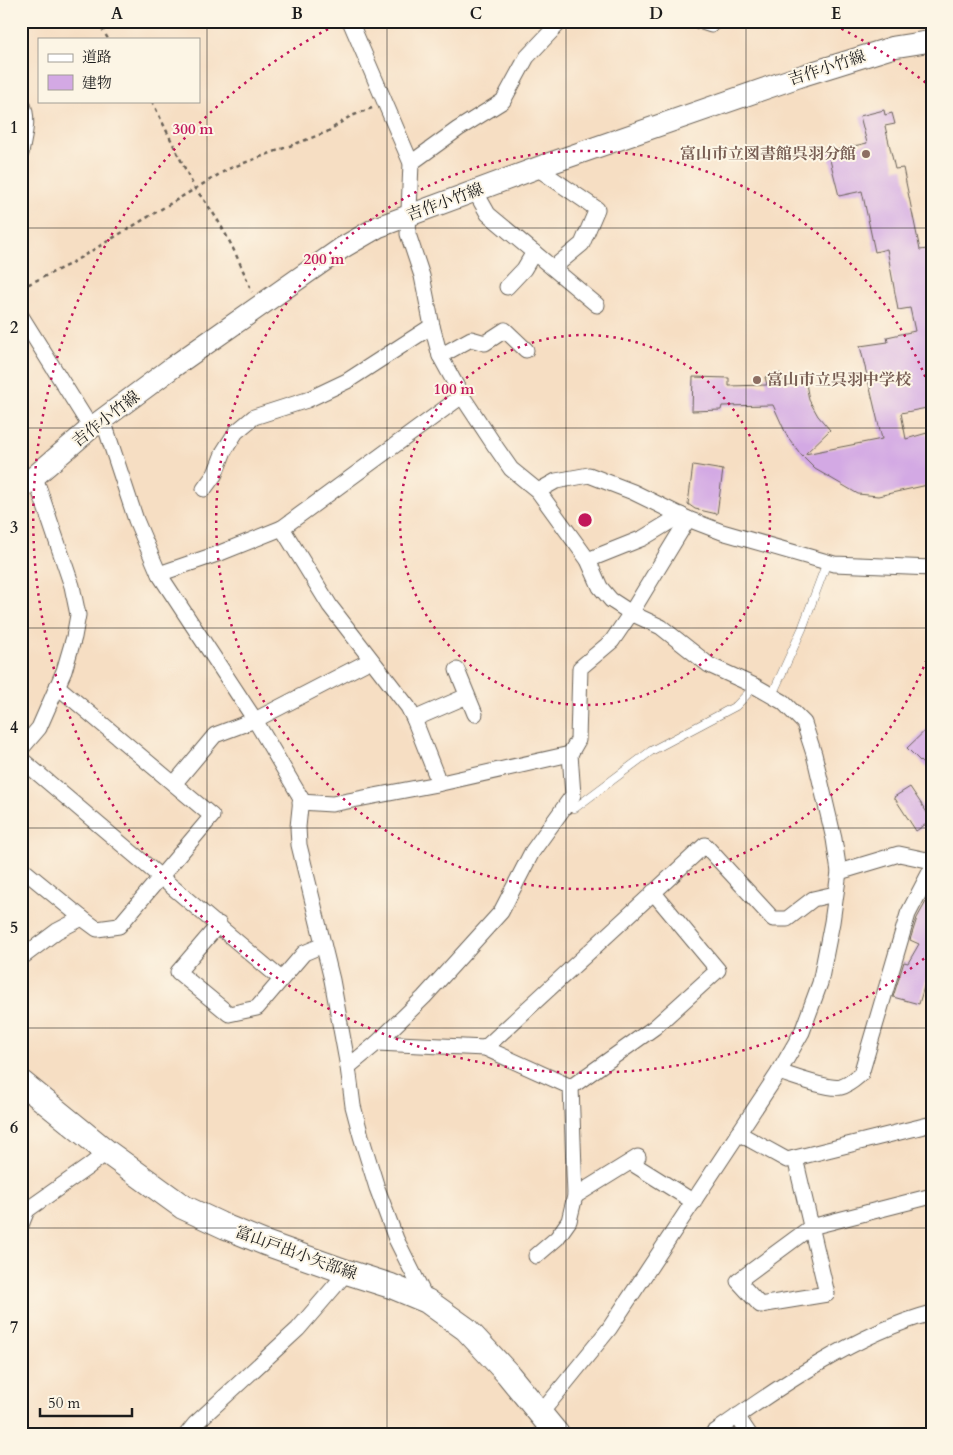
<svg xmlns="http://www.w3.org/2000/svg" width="953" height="1455" font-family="Cardo,'Noto Serif JP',serif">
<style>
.building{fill:#d3a9e4}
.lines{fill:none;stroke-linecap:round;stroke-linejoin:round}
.service-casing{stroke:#686056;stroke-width:9}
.minor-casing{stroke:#686056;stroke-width:17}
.secondary-casing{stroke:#686056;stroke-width:23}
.primary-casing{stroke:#686056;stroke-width:26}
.path{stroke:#686056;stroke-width:2.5;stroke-dasharray:4 4;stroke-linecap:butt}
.service{stroke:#fff;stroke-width:8}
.minor{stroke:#fff;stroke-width:15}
.secondary{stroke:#fff;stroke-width:21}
.primary{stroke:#fff;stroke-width:24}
.grid{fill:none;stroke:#1c1c1c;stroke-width:1;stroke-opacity:0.55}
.ring{fill:none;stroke:#c2185b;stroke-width:2.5;stroke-dasharray:2.5 5}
.education-dot{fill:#8d6e63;stroke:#fcf5e5;stroke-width:2}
.labels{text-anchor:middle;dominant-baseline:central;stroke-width:4;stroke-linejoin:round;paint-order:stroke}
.street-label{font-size:16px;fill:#1c1c1c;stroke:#fcf5e5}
.education-label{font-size:16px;font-weight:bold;fill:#785e54;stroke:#fcf5e5;text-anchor:end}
.centre{fill:#c2185b;stroke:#fcf5e5;stroke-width:2.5}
.ring-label{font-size:15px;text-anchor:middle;font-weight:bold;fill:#c2185b;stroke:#fcf5e5;stroke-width:4;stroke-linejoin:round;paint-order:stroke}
.neatline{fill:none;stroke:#1c1c1c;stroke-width:2}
.grid-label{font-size:16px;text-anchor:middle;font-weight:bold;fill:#1c1c1c}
</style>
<rect width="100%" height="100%" fill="#fcf5e5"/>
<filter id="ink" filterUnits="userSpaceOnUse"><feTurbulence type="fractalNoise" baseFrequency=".02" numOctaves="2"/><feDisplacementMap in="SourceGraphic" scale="10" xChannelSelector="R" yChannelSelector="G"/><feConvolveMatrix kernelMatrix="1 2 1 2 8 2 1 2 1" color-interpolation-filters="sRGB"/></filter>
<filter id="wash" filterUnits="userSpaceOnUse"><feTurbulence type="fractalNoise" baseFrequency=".0096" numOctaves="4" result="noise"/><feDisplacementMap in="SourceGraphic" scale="20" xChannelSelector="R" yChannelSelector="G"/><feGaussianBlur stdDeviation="1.12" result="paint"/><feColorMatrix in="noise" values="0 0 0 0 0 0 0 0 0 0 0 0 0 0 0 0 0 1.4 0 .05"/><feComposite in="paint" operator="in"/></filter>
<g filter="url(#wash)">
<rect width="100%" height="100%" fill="#f6dec3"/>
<g id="blocks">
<g class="building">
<path d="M884,110L885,115L892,113L895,124L885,126L895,169L903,168L920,250L927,249L932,272V407L901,413L906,439L927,433L932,451V484L878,496L858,494L815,469L802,456L787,436L773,405L722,406L721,410L692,411L693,377L729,378V386L767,385L765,377L781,373L785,384L805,378L809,400L818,416L830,430L805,454L882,439L860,346L888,342L887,337L915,331L910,308L898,310L887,249L875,252L862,191L839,196L828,152L867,143L860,116Z"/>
<path d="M693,465L723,470L717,514L695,509L688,504Z"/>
<path d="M932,724V773L907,748Z"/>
<path d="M910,787L932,820L916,831L894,797Z"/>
<path d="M932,891V959L919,1004L893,997L904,962L908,963L919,944L910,940L917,918Z"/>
</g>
</g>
</g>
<g filter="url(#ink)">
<use href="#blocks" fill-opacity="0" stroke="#686056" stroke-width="1"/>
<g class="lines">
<defs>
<g id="service">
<path d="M772,695L802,629L827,562"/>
<path d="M564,808H575L651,751L736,706L755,686"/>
</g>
<g id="minor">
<path d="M350,21L411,163L408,234L422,276L432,326L440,356L462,396L495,446L511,469L538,491L588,560L600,587L611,600L631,613L661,627L709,665L755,686L783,702L804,723L814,754L834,839L839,872L832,922L820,983L802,1032L779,1072L609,1329L541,1413"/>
<path d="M699,21L711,25L713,21"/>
<path d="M21,101C30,117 24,136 21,153"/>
<path d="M411,163L458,129L503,101L527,57L561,21"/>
<path d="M537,168L597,209L582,244L553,268"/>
<path d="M475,191L488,214L597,305"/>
<path d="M507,287L524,269L534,252"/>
<path d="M21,316L91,428"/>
<path d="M440,356L471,339L485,343L505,330L526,350"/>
<path d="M103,420L136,520L159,574L255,720L301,798L298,827L299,845L332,980L348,1067L353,1106L361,1136L377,1188L396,1239L427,1301"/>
<path d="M204,489L215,474L224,451L236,432L254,417L307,400L347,381L432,326"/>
<path d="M538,491L556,481L589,475L633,492L688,519L722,532L834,564L932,568"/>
<path d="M282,528L330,606L408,707L414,719L436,775L437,784"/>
<path d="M588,560L643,538L681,515"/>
<path d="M159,574L220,553L282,528L462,396"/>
<path d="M457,670L475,714"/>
<path d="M414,719L467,696"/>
<path d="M21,749L39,728L64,671L74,637L78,615L72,586L35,477"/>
<path d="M21,759L281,979"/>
<path d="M174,784L215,735L255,720L371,660"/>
<path d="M300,802L332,804L437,784L570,754"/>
<path d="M21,868L82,918L97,929L119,926L212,816L57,686"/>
<path d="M839,872L899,854L932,861"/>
<path d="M219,924L178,972L229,1014L257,1008L304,953L323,945"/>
<path d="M21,958L57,931L82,918"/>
<path d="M377,1043L485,1048L571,1087"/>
<path d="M485,1048L705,845L773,919H787L813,899L835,894"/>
<path d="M348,1067L377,1043L424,997L501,912L532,852L573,795L570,754L578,740L580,668L612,641L631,613L688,519"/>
<path d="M779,1072C792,1076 829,1090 841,1087C849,1085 855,1079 861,1074L908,914L932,868"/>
<path d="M571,1087L655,1027L718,970L653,892"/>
<path d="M738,1133L787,1160L932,1124"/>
<path d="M795,1158L827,1294L760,1305L738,1281L811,1227L932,1196"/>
<path d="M630,1162L694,1202"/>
<path d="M575,1196L638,1157"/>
<path d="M21,1225L27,1210L88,1167L107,1152"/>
<path d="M536,1256L557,1238L569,1221L575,1196L571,1087"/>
<path d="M737,1416L749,1434"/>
<path d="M187,1434L195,1424L298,1329L347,1272"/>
<path d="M712,1434C774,1390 858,1332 932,1313"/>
</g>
<path id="secondary" d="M21,488L91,428L173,367L342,248L378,227L545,165L804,75L894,47L932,41"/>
<path id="primary" d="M21,1082L107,1152L183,1207L226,1227L265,1243L347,1272L391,1286L427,1301L466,1329L507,1373L557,1434"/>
</defs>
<use href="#service" class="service-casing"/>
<use href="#minor" class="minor-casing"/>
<use href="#secondary" class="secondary-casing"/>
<use href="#primary" class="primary-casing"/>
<g class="path">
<path d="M98,21L108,39"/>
<path d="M152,101L195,189C221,219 237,255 252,292"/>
<path d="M21,288L68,265L228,169L327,132L349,117L372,108"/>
</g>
<use href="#service" class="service"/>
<use href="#minor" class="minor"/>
<use href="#secondary" class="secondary"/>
<use href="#primary" class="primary"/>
</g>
</g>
<path class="grid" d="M207,21V1434M387,21V1434M566,21V1434M746,21V1434M21,228H932M21,428H932M21,628H932M21,828H932M21,1028H932M21,1228H932"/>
<g class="ring">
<circle cx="585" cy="520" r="185"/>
<path d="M932 646A369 369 0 1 1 932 394"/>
<path d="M930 954A554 554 0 1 1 342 22M828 22A554 554 0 0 1 930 86"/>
</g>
<g class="education-dot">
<circle cx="866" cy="154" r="5"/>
<circle cx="757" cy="380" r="5"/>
</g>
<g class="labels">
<g class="street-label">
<text transform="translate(827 68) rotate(-18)">吉作小竹線</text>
<text transform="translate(445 202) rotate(-20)">吉作小竹線</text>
<text transform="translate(106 419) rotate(-38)">吉作小竹線</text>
<text transform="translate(296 1253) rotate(20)">富山戸出小矢部線</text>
</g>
<g class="education-label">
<text x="856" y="154">富山市立図書館呉羽分館</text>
<text x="767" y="380" text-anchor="start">富山市立呉羽中学校</text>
</g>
</g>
<circle cx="585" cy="520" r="8" class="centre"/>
<g class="ring-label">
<text x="193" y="134">300 m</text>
<text x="324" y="264">200 m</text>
<text x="454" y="394">100 m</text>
</g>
<rect width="953" height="1455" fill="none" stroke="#fcf5e5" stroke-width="55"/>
<rect x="38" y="38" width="162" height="65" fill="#fcf5e5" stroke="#a29e95"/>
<rect x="48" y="54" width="25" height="8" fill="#ffffff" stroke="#a29e95"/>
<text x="82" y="62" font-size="15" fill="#1c1c1c">道路</text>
<rect x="48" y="75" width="25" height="15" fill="#d3a9e4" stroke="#a29e95"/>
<text x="82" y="88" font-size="15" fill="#1c1c1c">建物</text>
<path d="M40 1408v8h92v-8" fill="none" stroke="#1c1c1c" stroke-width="2.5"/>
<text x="48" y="1408" font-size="15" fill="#1c1c1c" stroke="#fcf5e5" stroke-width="4" paint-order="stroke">50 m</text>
<rect x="28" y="28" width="898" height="1400" class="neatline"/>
<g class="grid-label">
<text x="117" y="19">A</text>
<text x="297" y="19">B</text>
<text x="476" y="19">C</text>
<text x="656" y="19">D</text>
<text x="836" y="19">E</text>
<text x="14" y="133">1</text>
<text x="14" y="333">2</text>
<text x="14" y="533">3</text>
<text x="14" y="733">4</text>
<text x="14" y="933">5</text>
<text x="14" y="1133">6</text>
<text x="14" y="1333">7</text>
</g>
</svg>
